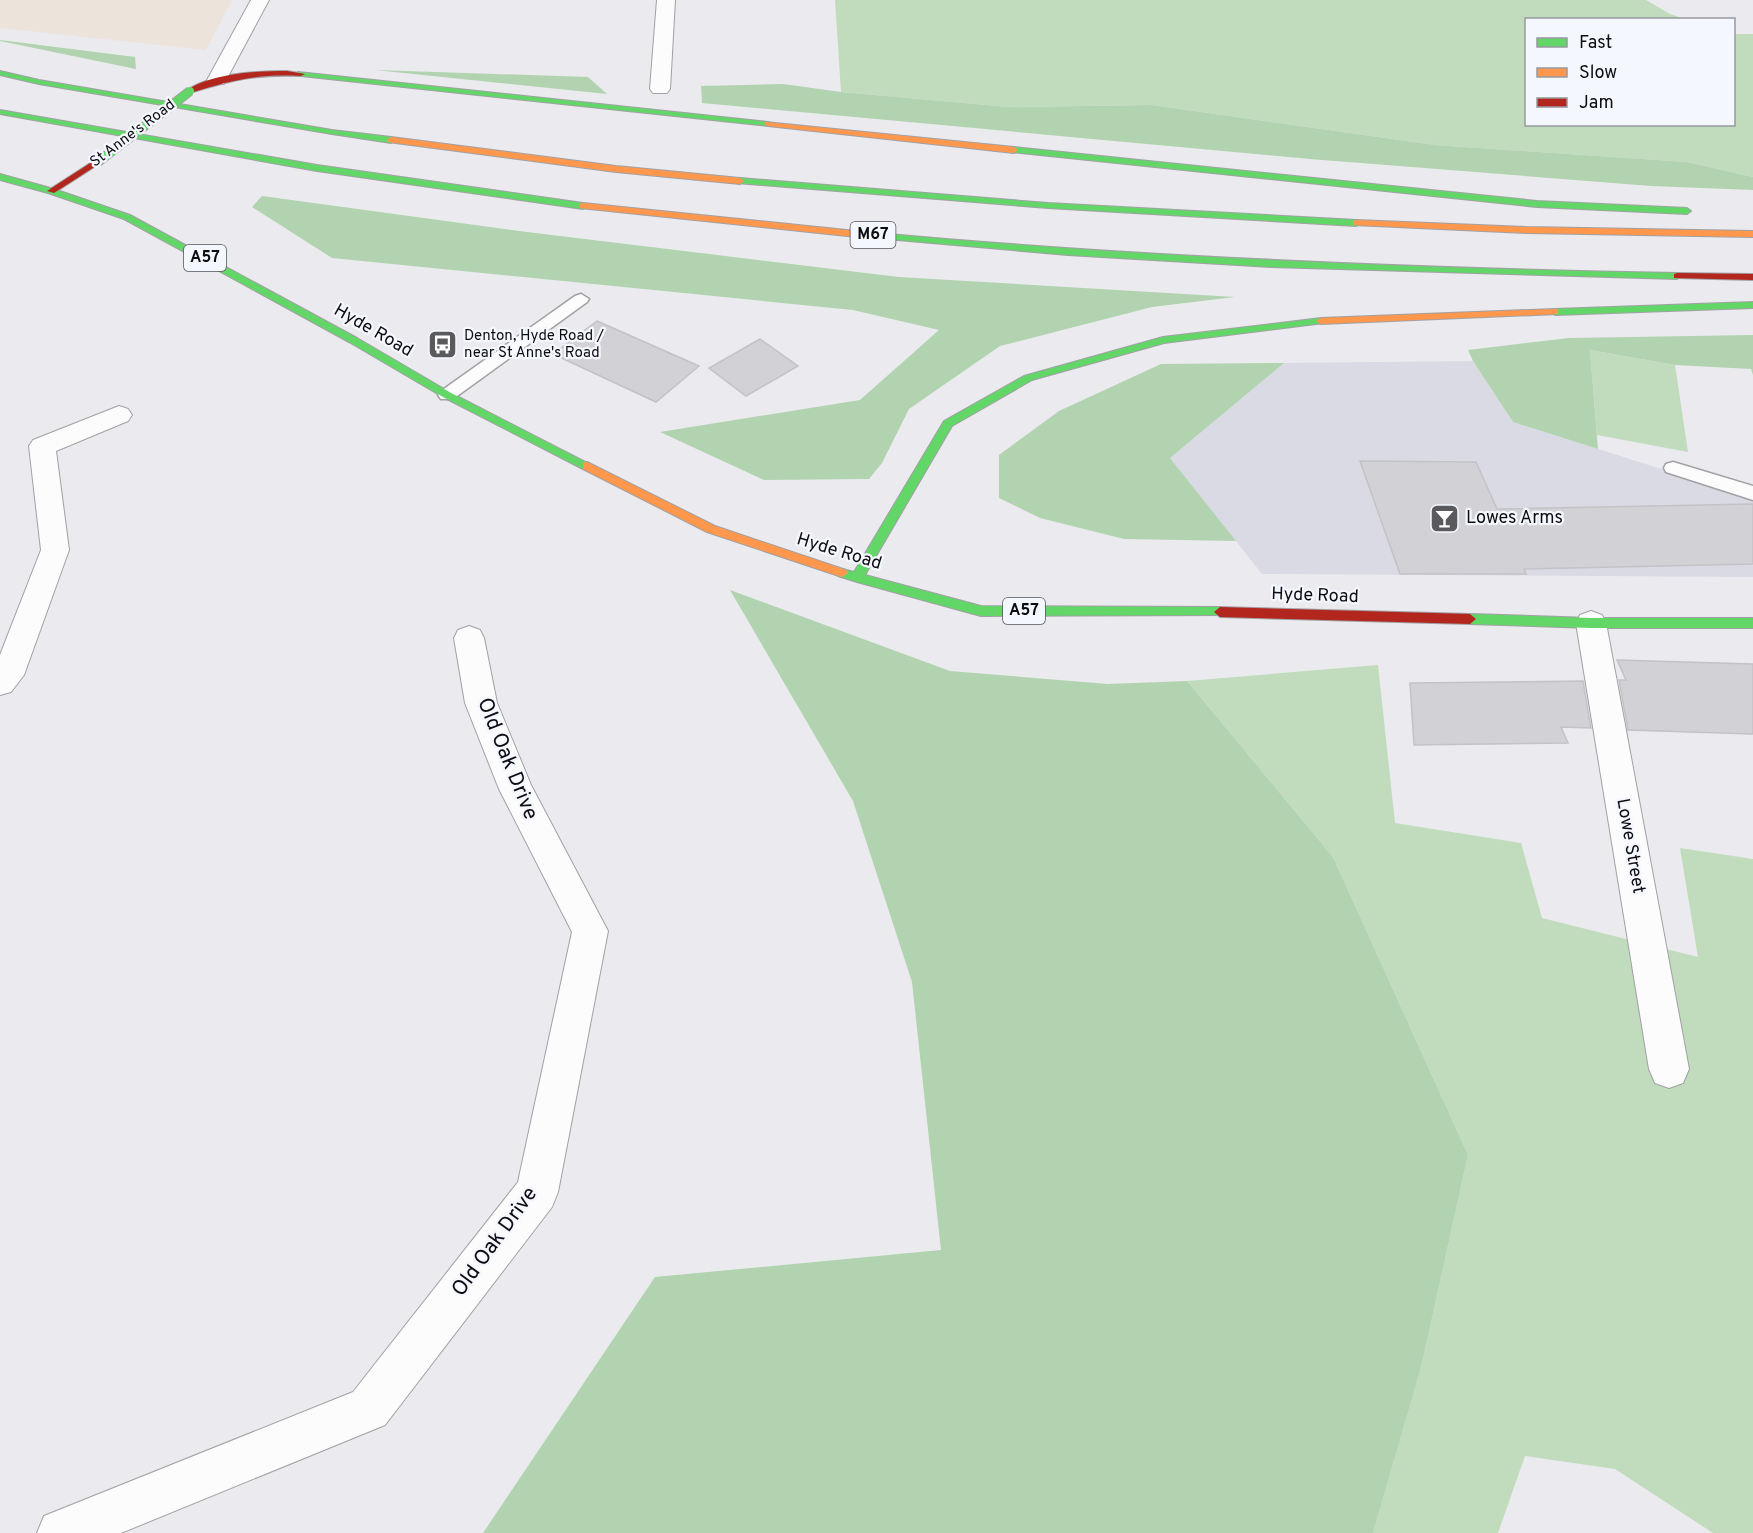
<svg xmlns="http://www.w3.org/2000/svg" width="1753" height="1533" font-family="Overpass,sans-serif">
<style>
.built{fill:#d9dae4}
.education{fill:#ece3db}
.green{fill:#c0dcbd}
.forest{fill:#b2d3af}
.building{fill:#d2d1d5;stroke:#c3c2c6;stroke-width:1.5}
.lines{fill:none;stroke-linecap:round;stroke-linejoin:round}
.lane-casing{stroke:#a1a1a4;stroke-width:3}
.street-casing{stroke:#a1a1a4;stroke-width:2}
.fast-casing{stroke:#a1a1a4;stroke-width:2}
.slow-casing{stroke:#a1a1a4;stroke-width:2}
.jam-casing{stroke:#a1a1a4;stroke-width:2}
.lane{fill:#fcfcfd;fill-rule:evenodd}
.street{fill:#fcfcfd;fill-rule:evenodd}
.fast{fill:#63d668;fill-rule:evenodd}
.slow{fill:#ff974d;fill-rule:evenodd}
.jam{fill:#b3261e;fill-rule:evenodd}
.fast-bridge-casing{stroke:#a1a1a4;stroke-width:10;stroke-linecap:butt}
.fast-bridge{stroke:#63d668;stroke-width:8}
.labels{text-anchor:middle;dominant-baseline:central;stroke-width:4.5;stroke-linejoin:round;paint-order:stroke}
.far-street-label{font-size:15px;fill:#0d0d10;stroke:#f5f7ff}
.far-poi-label{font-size:15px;fill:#0d0d10;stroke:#f5f7ff;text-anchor:start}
.shield{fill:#f5f7ff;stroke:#535358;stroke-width:1.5}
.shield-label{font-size:16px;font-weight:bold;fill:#0d0d10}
.street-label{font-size:18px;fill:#0d0d10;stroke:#f5f7ff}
.poi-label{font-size:18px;fill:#0d0d10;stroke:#f5f7ff;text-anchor:start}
.near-street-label{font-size:21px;fill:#0d0d10;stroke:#f5f7ff}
</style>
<rect width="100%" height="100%" fill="#eaeaef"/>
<path class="built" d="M1473,361L1513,422L1753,498V577L1262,574L1170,458L1284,363Z"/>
<path class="education" d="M0,0H232L206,50L0,28Z"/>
<g class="green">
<path d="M835,0H1646L1670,14L1685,19L1526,20V124H1734V34H1753V177L1687,162L1435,145L1152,105L1009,107L841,92Z"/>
<path d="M1590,350L1675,365L1688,452L1597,435Z"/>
<path d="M1378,665L1395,823L1521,843L1542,918L1698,957L1680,848L1753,859V1533H1713L1615,1469L1525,1456L1498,1533H1373L1421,1368L1468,1155L1333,857L1187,681Z"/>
</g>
<g class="forest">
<path d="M0,40L135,57L136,69L0,41Z"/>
<path d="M375,70L588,77L607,94Z"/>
<path d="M783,84L841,92L1009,107L1152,105L1435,145L1687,162L1753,177V190L1651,186L1310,159L702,103L701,86Z"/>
<path d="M262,196L527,232L899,277L1235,297L1152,307L1000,346L909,409L882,463L869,479L764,480L660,432L860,400L939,330L853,310L332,258L252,207Z"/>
<path d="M1753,335V375L1751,369L1675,365L1590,350L1598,449L1513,422L1473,361L1468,350L1569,338Z"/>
<path d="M1284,363L1170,458L1236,541L1124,539L1040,518L999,498V455L1059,411L1161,364Z"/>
<path d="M730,590L950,671L1108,684L1187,681L1333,857L1468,1155L1421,1368L1373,1533H483L655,1277L941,1250L912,982L853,801Z"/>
</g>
<g class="building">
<path d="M597,321L699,366L656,402L553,354Z"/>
<path d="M760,339L798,366L746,396L709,368Z"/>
<path d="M1360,461L1476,462L1497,509L1753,504V564L1524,569L1526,574H1400Z"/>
<path d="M1617,660L1753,664V734L1628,730L1619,680H1626Z"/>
<path d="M1583,681L1591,728L1561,727L1568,743L1414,745L1410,683Z"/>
</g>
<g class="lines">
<defs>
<g id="lane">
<path d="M581,294L589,299L587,302L453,399H441L438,395L441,391L575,296Z"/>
<path d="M1673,462L1753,486V500L1666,472L1664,468L1666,464Z"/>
</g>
<g id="street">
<path d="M251,0H269L224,84H210L207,80Z"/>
<path d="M657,0H675L670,89L667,93H653L650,89Z"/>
<path d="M119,406L128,409L132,415L128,421L56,451L69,550L24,675L11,692L0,695V655L41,550L29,446L33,440Z"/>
<path d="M1591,611L1602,615L1606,623L1689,1069L1683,1083L1669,1088L1655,1083L1649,1069L1576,623L1580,615Z"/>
<path d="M469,626L480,630L484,638L497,703L531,785L608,931L558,1192L552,1207L385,1425L121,1533H37L44,1516L353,1392L518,1182L572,932L499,789L465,703L454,638L458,630Z"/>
</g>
<g id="fast">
<path d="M0,71L39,80L332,130L391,137L395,140L391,143L332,134L39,84L0,75Z"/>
<path d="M298,72L768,122L772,124L768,126L301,76H298Z"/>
<path d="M0,110L317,165L583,203L587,206L583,209L317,171L0,114Z"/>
<path d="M1014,147L1537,201L1687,208L1691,211L1687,214L1537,207L1011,152L1010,150Z"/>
<path d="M0,174L54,189L130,215L357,338L451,393L593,466L591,469H583L443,397L349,342L124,219L48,193L0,180Z"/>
<path d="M740,178L1048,203L1356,220L1361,223L1356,226L1048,208L737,183L736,181Z"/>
<path d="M866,232C1136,257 1406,268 1677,273L1682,276L1677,279L1271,267L1068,255L863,237L861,235Z"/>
<path d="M1753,302V308L1555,315L1550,312L1555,309Z"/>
<path d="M1321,318L1324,319V323L1164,343L1032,380L952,426L865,575L981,606L1220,607L1224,609L1226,612L1224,615L981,616L857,582L838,576L836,573L842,569L854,572L944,421L1024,376L1163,337Z"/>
<path d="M1470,614L1591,618H1753V628H1591L1470,624L1464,619Z"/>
</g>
<g id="slow">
<path d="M765,122L1014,147L1018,150L1014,153L768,126L764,124Z"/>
<path d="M391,137L616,166L740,178L744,181L740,184L616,172L388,142L387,140Z"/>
<path d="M583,203L866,232L871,235L866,238L580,208V204Z"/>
<path d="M1356,220L1527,227L1753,231V237L1527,233L1353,225V221Z"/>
<path d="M1555,309L1558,310V314L1321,324L1316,321L1321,318Z"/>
<path d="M587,462L715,526L846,570L848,573L842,577L707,532L583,469V463Z"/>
</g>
<g id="jam">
<path d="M287,71L305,74L301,76C255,74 233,80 190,93L186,91C210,73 257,71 287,71Z"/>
<path d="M95,160L102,162L54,193L47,191Z"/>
<path d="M1677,273L1753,274V280L1674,278V274Z"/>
<path d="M1220,607L1470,614L1476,619L1470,624L1220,617L1214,612Z"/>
</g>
</defs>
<use href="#lane" class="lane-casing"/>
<use href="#street" class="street-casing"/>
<use href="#fast" class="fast-casing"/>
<use href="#slow" class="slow-casing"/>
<use href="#jam" class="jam-casing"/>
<use href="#lane" class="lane"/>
<use href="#street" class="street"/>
<use href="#fast" class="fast"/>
<use href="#slow" class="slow"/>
<use href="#jam" class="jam"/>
<defs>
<path id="fast-bridge" d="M98,162L190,91"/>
</defs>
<use href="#fast-bridge" class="fast-bridge-casing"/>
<use href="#fast-bridge" class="fast-bridge"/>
</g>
<defs>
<symbol id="bus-square" viewBox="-11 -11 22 22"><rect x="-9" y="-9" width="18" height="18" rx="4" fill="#5a5a5e" stroke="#f5f7ff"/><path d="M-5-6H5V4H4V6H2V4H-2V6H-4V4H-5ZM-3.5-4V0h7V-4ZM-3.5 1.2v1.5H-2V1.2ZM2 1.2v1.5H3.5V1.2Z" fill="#fff"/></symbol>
<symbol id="bar-square" viewBox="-11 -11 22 22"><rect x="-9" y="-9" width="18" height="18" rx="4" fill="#5a5a5e" stroke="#f5f7ff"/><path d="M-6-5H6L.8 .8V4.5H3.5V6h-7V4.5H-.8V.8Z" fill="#fff"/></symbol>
</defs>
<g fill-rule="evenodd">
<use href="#bus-square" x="426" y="328" width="33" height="33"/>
<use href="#bar-square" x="1428" y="502" width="33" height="33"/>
</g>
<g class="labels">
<g class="far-street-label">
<text transform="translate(133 134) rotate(-37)">St Anne's Road</text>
</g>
<g class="far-poi-label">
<text x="464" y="336">Denton, Hyde Road /<tspan x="464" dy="17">near St Anne's Road</tspan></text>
</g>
<g class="shield">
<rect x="850.5" y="222" width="45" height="26" rx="4.5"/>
<rect x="184" y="245" width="42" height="26" rx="4.5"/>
<rect x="1003" y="598" width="42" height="26" rx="4.5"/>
</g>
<g class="shield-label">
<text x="873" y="235">M67</text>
<text x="205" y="258">A57</text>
<text x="1024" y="611">A57</text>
</g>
<g class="street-label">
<text transform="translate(373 331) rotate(30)">Hyde Road</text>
<text transform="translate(839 552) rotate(17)">Hyde Road</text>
<text transform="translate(1315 596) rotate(2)">Hyde Road</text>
<text transform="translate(1630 846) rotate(80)">Lowe Street</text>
</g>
<g class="poi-label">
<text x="1466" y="518">Lowes Arms</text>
</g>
<g class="near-street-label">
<text transform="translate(507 759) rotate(68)">Old Oak Drive</text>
<text transform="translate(495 1242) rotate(-54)">Old Oak Drive</text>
</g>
</g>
<rect x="1525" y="18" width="210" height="108" fill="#f5f7ff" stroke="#98999f" stroke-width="1.5"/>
<rect x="1537" y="38" width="30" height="9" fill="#63d668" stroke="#98999f" stroke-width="1.5"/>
<text x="1579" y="48" font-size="18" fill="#0d0d10">Fast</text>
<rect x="1537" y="68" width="30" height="9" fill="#ff974d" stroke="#98999f" stroke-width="1.5"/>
<text x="1579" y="78" font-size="18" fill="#0d0d10">Slow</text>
<rect x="1537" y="98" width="30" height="9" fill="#b3261e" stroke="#98999f" stroke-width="1.5"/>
<text x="1579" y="108" font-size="18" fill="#0d0d10">Jam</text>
</svg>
